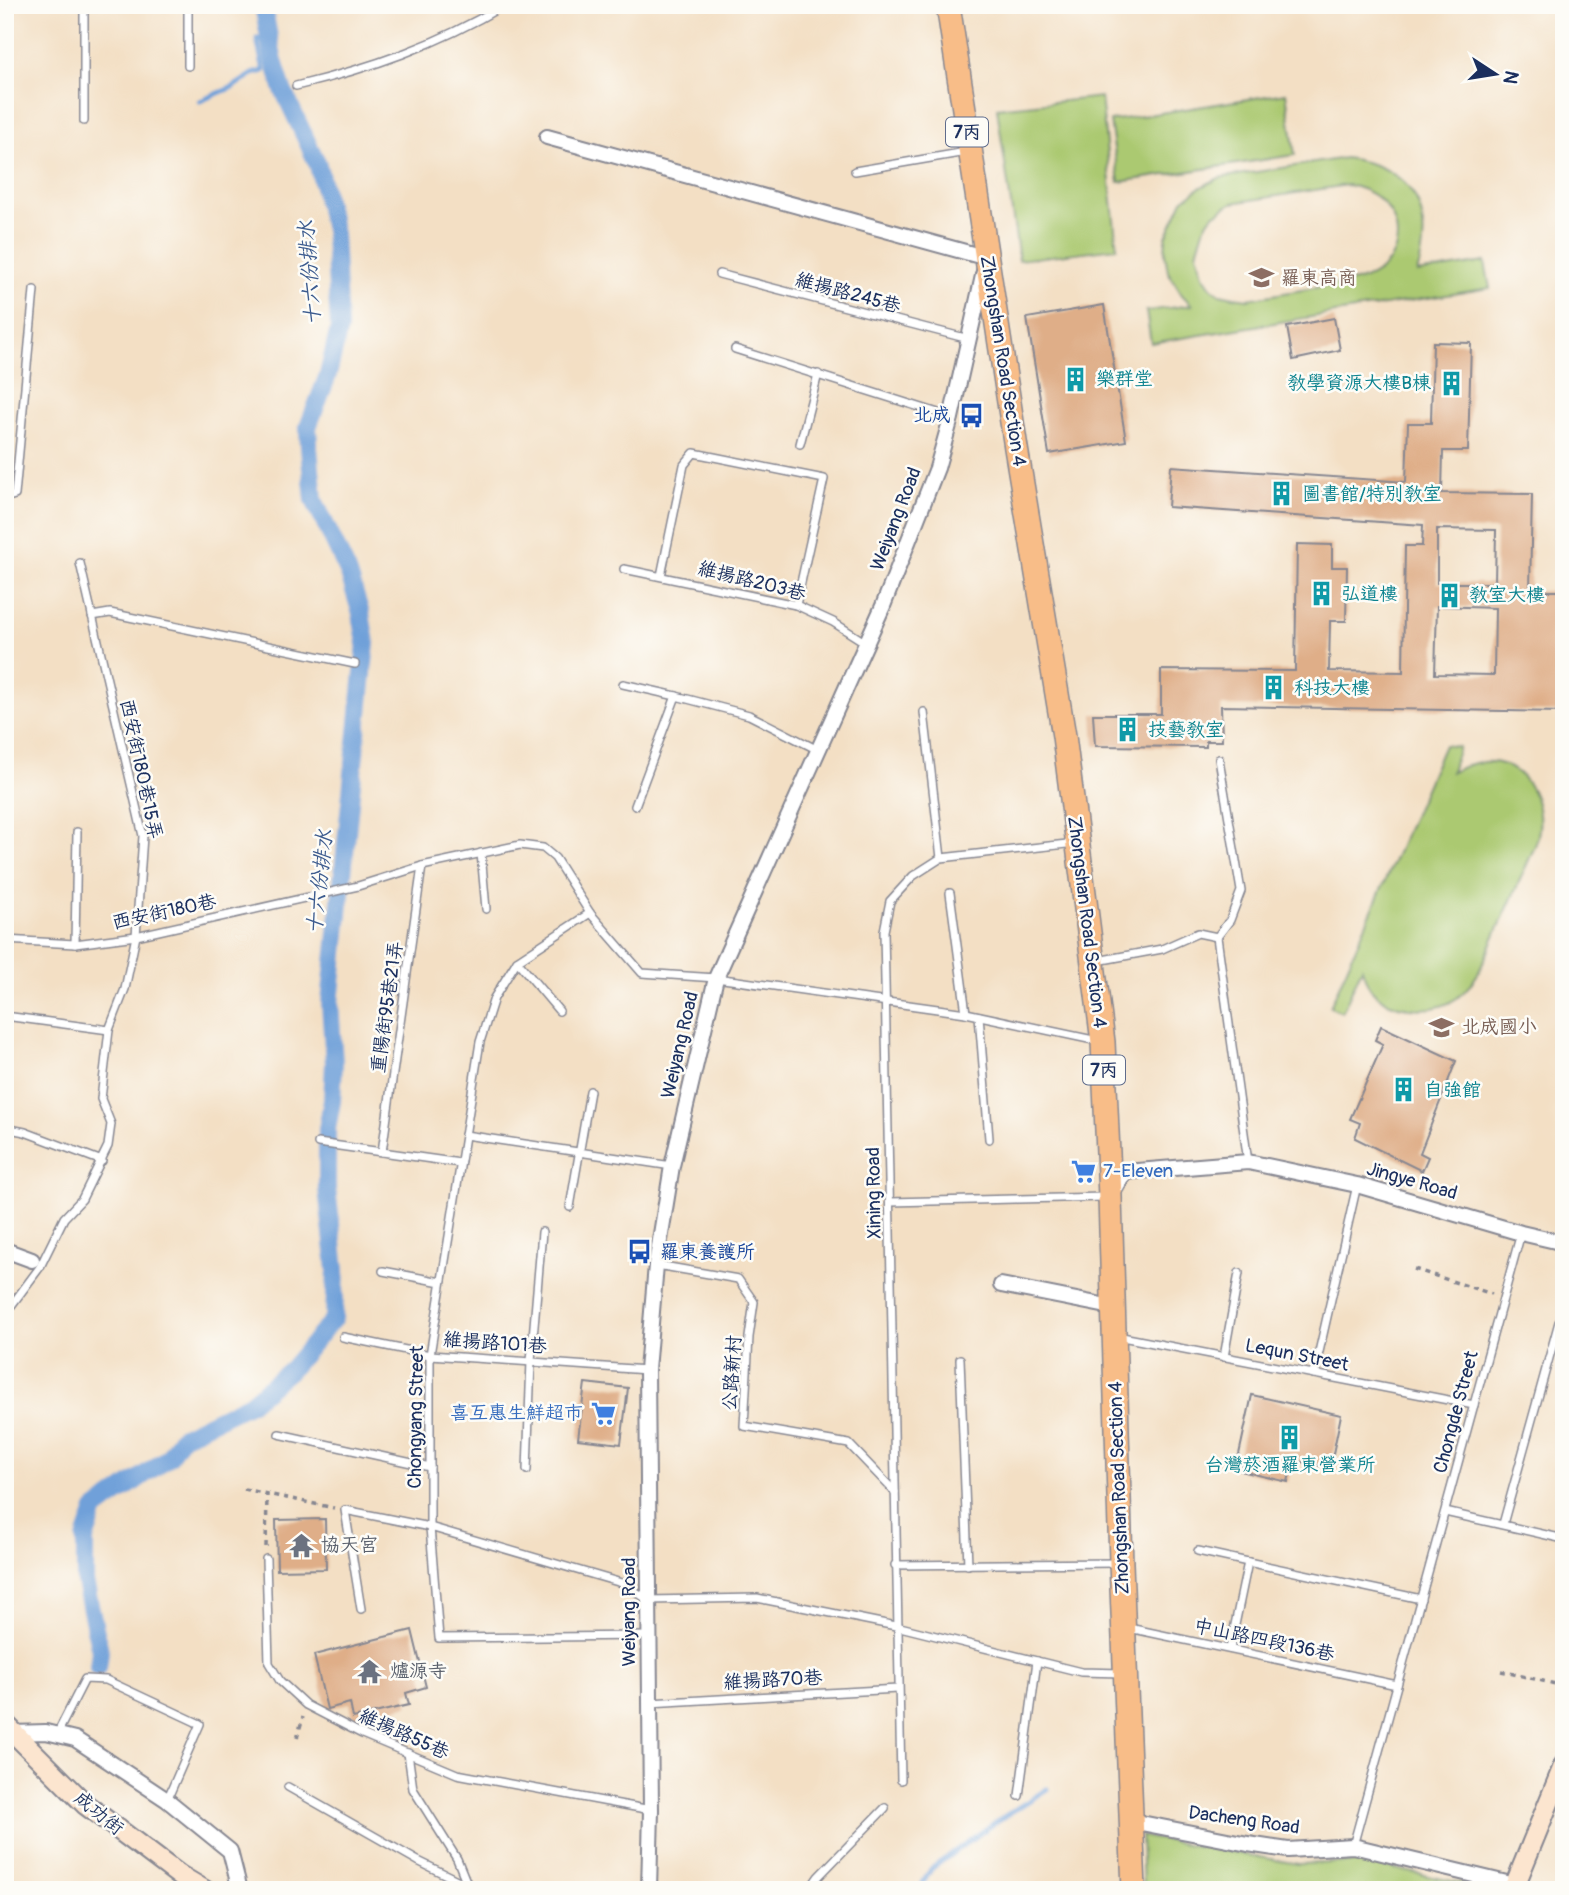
<svg xmlns="http://www.w3.org/2000/svg" width="1569" height="1895" font-family="Pangolin,'LXGW WenKai TC',sans-serif">
<style>
.green{fill:#abc971;stroke:#637c68;stroke-width:2;fill-rule:evenodd}
.lines{fill:none;stroke-linecap:round;stroke-linejoin:round}
.stream{stroke:#6fa0d9;stroke-width:5}
.canal{stroke:#6fa0d9;stroke-width:18}
.building{fill:#dfae88;fill-rule:evenodd}
.lane-casing{stroke:#878791;stroke-width:10}
.street-casing{stroke:#878791;stroke-width:18}
.secondary-casing{stroke:#878791;stroke-width:23}
.primary-casing{stroke:#878791;stroke-width:26}
.path{stroke:#878791;stroke-width:3.5;stroke-dasharray:5 5;stroke-linecap:butt}
.lane{stroke:#fff;stroke-width:7}
.street{stroke:#fff;stroke-width:14}
.secondary{stroke:#fce5cf;stroke-width:19}
.primary{stroke:#f8bd88;stroke-width:23}
.labels{text-anchor:middle;dominant-baseline:central;stroke-width:5;stroke-linejoin:round;paint-order:stroke}
.shield{fill:#fdfcf7;stroke:#5f6c8c;stroke-width:2}
.shield-label{font-size:18px;font-weight:bold;fill:#1b2f5e}
.education-label{font-size:19px;fill:#785e54;stroke:#fdfcf7;text-anchor:start}
.street-label{font-size:19px;fill:#1b2f5e;stroke:#fdfcf7}
.culture-label{font-size:19px;fill:#0d838f;stroke:#fdfcf7;text-anchor:start}
.transit-label{font-size:19px;fill:#164399;stroke:#fdfcf7;text-anchor:end}
.shop-label{font-size:19px;fill:#366cbe;stroke:#fdfcf7;text-anchor:start}
.worship-label{font-size:19px;fill:#5b616d;stroke:#fdfcf7;text-anchor:start}
.water-label{font-size:21px;font-style:italic;fill:#3d5c8f;stroke:#fdfcf7}
</style>
<rect width="100%" height="100%" fill="#fdfcf7"/>
<filter id="ink" filterUnits="userSpaceOnUse"><feTurbulence type="fractalNoise" baseFrequency=".0143" numOctaves="2"/><feDisplacementMap in="SourceGraphic" scale="14" xChannelSelector="R" yChannelSelector="G"/><feConvolveMatrix kernelMatrix="1 2 1 2 8 2 1 2 1" color-interpolation-filters="sRGB"/></filter>
<filter id="wash" filterUnits="userSpaceOnUse"><feTurbulence type="fractalNoise" baseFrequency=".00686" numOctaves="4" result="noise"/><feDisplacementMap in="SourceGraphic" scale="28" xChannelSelector="R" yChannelSelector="G"/><feGaussianBlur stdDeviation="1.57" result="paint"/><feColorMatrix in="noise" values="0 0 0 0 0 0 0 0 0 0 0 0 0 0 0 0 0 1.4 0 .05"/><feComposite in="paint" operator="in"/></filter>
<g filter="url(#wash)">
<rect width="100%" height="100%" fill="#f3dfc4"/>
<g class="green">
<path d="M1286,93L1295,155L1119,182L1110,121Z"/>
<path d="M1101,97L1117,248L1019,260L997,108Z"/>
<path d="M1345,158C1413,167 1436,209 1417,273L1485,262L1490,288L1151,343L1146,311L1192,305L1182,295L1168,272L1165,254L1166,237L1183,200L1199,188L1219,178ZM1347,185C1402,193 1418,260 1362,280L1248,299L1234,297L1220,294L1211,287L1203,275L1197,253L1205,226L1212,216L1232,203Z"/>
<path d="M1444,745L1459,747L1451,772C1457,770 1464,766 1471,764C1522,750 1551,804 1535,846L1479,972C1473,982 1467,990 1457,998C1434,1015 1390,1012 1370,988C1366,982 1364,975 1362,968L1342,1012L1330,1007Z"/>
<path d="M1141,1836L1298,1864L1364,1862L1493,1890H1143Z"/>
</g>
<g class="lines">
<g class="stream">
<path d="M200,101L233,87L253,74L264,71L257,39L269,36"/>
<path d="M919,1890L931,1869L997,1821L1047,1789"/>
</g>
<path class="canal" d="M98,1667L100,1651L85,1582V1539L95,1510L169,1457L181,1437L250,1403L291,1369L334,1318L336,1270L327,1188V1129L332,1101L334,1063L330,1003L366,643L361,614L349,574L314,500L309,448L308,427L328,375L339,328L334,234L318,165L283,90L273,58L263,5"/>
</g>
<g id="blocks">
<g class="building">
<path d="M1104,305L1126,441L1049,454L1027,318Z"/>
<path d="M1334,318L1340,350L1293,360L1287,327Z"/>
<path d="M1433,342L1471,343L1468,451H1443L1442,493L1532,494L1530,591H1564V712L1221,706L1222,741H1206V747L1095,746L1093,714H1161V670L1295,671L1297,544L1332,545V567H1347L1346,621H1330L1329,671L1403,672L1405,546H1422L1423,525L1168,507L1171,466L1406,482L1408,423H1431ZM1437,529L1496,530L1495,583H1437ZM1437,606L1495,608L1494,675L1435,674Z"/>
<path d="M1381,1026L1456,1061L1420,1153L1428,1157L1422,1171L1355,1138L1360,1123L1350,1119L1383,1044L1375,1040Z"/>
<path d="M585,1383L628,1388L621,1444L578,1439Z"/>
<path d="M1252,1395L1341,1415L1330,1468L1293,1460L1288,1482L1241,1471L1244,1460L1238,1459Z"/>
<path d="M325,1519L326,1569L277,1570L276,1520Z"/>
<path d="M412,1630L426,1687L406,1693L409,1705L353,1718L350,1703L327,1709L314,1655Z"/>
</g>
</g>
</g>
<g filter="url(#ink)">
<use href="#blocks" fill-opacity="0" stroke="#878791" stroke-width="2"/>
<g class="lines">
<defs>
<g id="lane">
<path d="M188,5V66"/>
<path d="M296,86C371,68 437,45 504,5"/>
<path d="M84,121V5"/>
<path d="M855,171L966,152"/>
<path d="M719,274L969,339"/>
<path d="M735,349L951,417"/>
<path d="M800,444L818,374"/>
<path d="M5,498L15,495L34,290"/>
<path d="M624,569L796,605L833,622L866,643"/>
<path d="M661,576L684,465L694,453L824,479L796,605"/>
<path d="M92,616L110,613L355,664"/>
<path d="M623,684L676,696"/>
<path d="M924,712L941,858"/>
<path d="M635,806L676,696L749,715L818,750"/>
<path d="M481,853L486,909"/>
<path d="M950,893L966,1013"/>
<path d="M590,913L517,961L494,998L480,1042L430,1355V1527L439,1638L648,1636"/>
<path d="M1217,937L1248,1162"/>
<path d="M1217,937L1230,920L1241,891L1219,759"/>
<path d="M5,940L75,944L136,936L358,886L422,866L520,845L543,848L555,858L590,913L642,973L716,978L966,1013L1098,1041"/>
<path d="M75,944L77,832"/>
<path d="M517,961L559,1011"/>
<path d="M1097,961L1162,949L1198,933L1217,937"/>
<path d="M5,1016L109,1030"/>
<path d="M979,1016L989,1139"/>
<path d="M5,1128L25,1132L102,1161"/>
<path d="M465,1135L672,1166"/>
<path d="M318,1143L460,1163"/>
<path d="M382,1152L422,866"/>
<path d="M890,1202L1106,1197"/>
<path d="M570,1207L590,1091"/>
<path d="M657,1265L738,1279L754,1302L749,1337L744,1426L849,1444L895,1492"/>
<path d="M383,1271L441,1282"/>
<path d="M5,1314L40,1267L64,1218L82,1199L108,1146L111,1124L101,1099L109,1030L125,989L136,936L143,836L80,563"/>
<path d="M1117,1336L1474,1405"/>
<path d="M343,1337L430,1355L647,1370"/>
<path d="M1224,1357L1239,1273"/>
<path d="M960,1359L968,1565"/>
<path d="M1314,1374L1357,1185"/>
<path d="M279,1434L430,1467"/>
<path d="M527,1470L531,1361L542,1232"/>
<path d="M1445,1512L1564,1539"/>
<path d="M1503,1524L1559,1322"/>
<path d="M1198,1551L1248,1562"/>
<path d="M266,1559L269,1663L280,1681L306,1705L362,1734L457,1774L651,1810"/>
<path d="M895,1565L1119,1563"/>
<path d="M361,1609L345,1510L430,1527L625,1584L648,1600L757,1598L896,1626L1081,1672L1122,1673"/>
<path d="M1129,1628L1397,1685"/>
<path d="M1230,1649L1248,1562L1421,1599"/>
<path d="M649,1703L898,1689"/>
<path d="M57,1734L85,1679L106,1680L200,1724L167,1800"/>
<path d="M408,1753L413,1789L457,1859L468,1886"/>
<path d="M901,1780L884,931L890,901L913,876L941,858L1076,843"/>
<path d="M288,1787L418,1861L469,1886"/>
<path d="M1019,1796L1037,1661"/>
<path d="M1353,1846L1521,1233"/>
<path d="M809,1890L818,1877L885,1808"/>
</g>
<g id="street">
<path d="M547,137L987,258L951,418L937,468L883,606L716,978L672,1166L656,1265L647,1370L651,1810L649,1890"/>
<path d="M1111,1196L1125,1172L1248,1162L1357,1185L1521,1233L1564,1243"/>
<path d="M5,1250L32,1260"/>
<path d="M1001,1285L1112,1307"/>
<path d="M12,1733L46,1732L75,1739L167,1800L230,1851L240,1890"/>
<path d="M1131,1821L1248,1844L1288,1850L1353,1846L1515,1885"/>
</g>
<g id="secondary">
<path d="M5,1724L86,1805L179,1875L204,1890"/>
<path d="M1513,1890L1564,1765"/>
</g>
<path id="primary" d="M948,5L1016,448L1064,736L1103,1042L1110,1197L1121,1563L1134,1890"/>
</defs>
<use href="#lane" class="lane-casing"/>
<use href="#street" class="street-casing"/>
<use href="#secondary" class="secondary-casing"/>
<use href="#primary" class="primary-casing"/>
<g class="path">
<path d="M1414,1269L1492,1294"/>
<path d="M244,1489L334,1508"/>
<path d="M266,1547L267,1494"/>
<path d="M1501,1671L1564,1686"/>
<path d="M297,1738L303,1717"/>
</g>
<use href="#lane" class="lane"/>
<use href="#street" class="street"/>
<use href="#secondary" class="secondary"/>
<use href="#primary" class="primary"/>
</g>
</g>
<defs>
<symbol id="school-bare" viewBox="-9 -9 18 18"><path d="M0-5L7-2L0 1L-7-2ZM-4 1L0 2.5L4 1V4Q0 6-4 4Z" fill="#8d6e63" stroke="#fdfcf7" stroke-width="2.5" paint-order="stroke"/></symbol>
<symbol id="building-bare" viewBox="-9 -9 18 18"><path d="M-4-6H4V6H1V3H-1V6H-4ZM-2.5-4.3h1.7v1.8h-1.7ZM.8-4.3h1.7v1.8H.8ZM-2.5-1h1.7V.8h-1.7ZM.8-1h1.7V.8H.8Z" fill="#0f9aa8" stroke="#fdfcf7" stroke-width="2.5" paint-order="stroke"/></symbol>
<symbol id="bus-bare" viewBox="-9 -9 18 18"><path d="M-5-6H5V4H4V6H2V4H-2V6H-4V4H-5ZM-3.5-4V0h7V-4ZM-3.5 1.2v1.5H-2V1.2ZM2 1.2v1.5H3.5V1.2Z" fill="#1a4fb4" stroke="#fdfcf7" stroke-width="2.5" paint-order="stroke"/></symbol>
<symbol id="supermarket-bare" viewBox="-9 -9 18 18"><path d="M-6-5.5h2.5l.6 2H6L4.5 2H-2.5L-4.4-4H-6ZM-1.5 3.2a1.3 1.3 0 1 0 .1 0ZM3 3.2a1.3 1.3 0 1 0 .1 0Z" fill="#3f7fe0" stroke="#fdfcf7" stroke-width="2.5" paint-order="stroke"/></symbol>
<symbol id="temple-bare" viewBox="-9 -9 18 18"><path d="M0-6L5-2H3V0L6.5 2.5H4V6H1.5V3h-3V6H-4V2.5H-6.5L-3 0V-2H-5Z" fill="#6b7280" stroke="#fdfcf7" stroke-width="2.5" paint-order="stroke"/></symbol>
</defs>
<g fill-rule="evenodd">
<use href="#school-bare" x="1244" y="260" width="35" height="35"/>
<use href="#building-bare" x="1058" y="362" width="35" height="35"/>
<use href="#building-bare" x="1434" y="366" width="35" height="35"/>
<use href="#bus-bare" x="954" y="398" width="35" height="35"/>
<use href="#building-bare" x="1264" y="476" width="35" height="35"/>
<use href="#building-bare" x="1304" y="576" width="35" height="35"/>
<use href="#building-bare" x="1432" y="578" width="35" height="35"/>
<use href="#building-bare" x="1256" y="670" width="35" height="35"/>
<use href="#building-bare" x="1110" y="712" width="35" height="35"/>
<use href="#school-bare" x="1424" y="1010" width="35" height="35"/>
<use href="#building-bare" x="1386" y="1072" width="35" height="35"/>
<use href="#supermarket-bare" x="1066" y="1154" width="35" height="35"/>
<use href="#bus-bare" x="622" y="1234" width="35" height="35"/>
<use href="#supermarket-bare" x="586" y="1396" width="35" height="35"/>
<use href="#building-bare" x="1272" y="1420" width="35" height="35"/>
<use href="#temple-bare" x="284" y="1528" width="35" height="35"/>
<use href="#temple-bare" x="352" y="1654" width="35" height="35"/>
</g>
<g class="labels">
<g class="shield">
<rect x="946" y="117.5" width="42" height="29" rx="5"/>
<rect x="1083" y="1055.5" width="42" height="29" rx="5"/>
</g>
<g class="shield-label">
<text x="967" y="132">7丙</text>
<text x="1104" y="1070">7丙</text>
</g>
<g class="education-label">
<text x="1281" y="278">羅東高商</text>
<text x="1461" y="1027">北成國小</text>
</g>
<g class="street-label">
<text transform="translate(848 293) rotate(15)">維揚路245巷</text>
<text transform="translate(1003 361) rotate(81)">Zhongshan Road Section 4</text>
<text transform="translate(896 519) rotate(-69)">Weiyang Road</text>
<text transform="translate(752 581) rotate(14)">維揚路203巷</text>
<text transform="translate(141 769) rotate(78)">西安街180巷15弄</text>
<text transform="translate(164 912) rotate(-12)">西安街180巷</text>
<text transform="translate(1087 922) rotate(83)">Zhongshan Road Section 4</text>
<text transform="translate(387 1007) rotate(-82)">重陽街95巷21弄</text>
<text transform="translate(680 1045) rotate(-77)">Weiyang Road</text>
<text transform="translate(1412 1181) rotate(16)">Jingye Road</text>
<text transform="translate(874 1193) rotate(-91)">Xining Road</text>
<text transform="translate(495 1343) rotate(4)">維揚路101巷</text>
<text transform="translate(1297 1355) rotate(11)">Lequn Street</text>
<text transform="translate(732 1373) rotate(-86)">公路新村</text>
<text transform="translate(1456 1412) rotate(-75)">Chongde Street</text>
<text transform="translate(416 1417) rotate(-89)">Chongyang Street</text>
<text transform="translate(1119 1488) rotate(-92)">Zhongshan Road Section 4</text>
<text transform="translate(629 1612) rotate(-90)">Weiyang Road</text>
<text transform="translate(1264 1640) rotate(12)">中山路四段136巷</text>
<text transform="translate(773 1680) rotate(-3)">維揚路70巷</text>
<text transform="translate(404 1734) rotate(24)">維揚路55巷</text>
<text transform="translate(99 1813) rotate(39)">成功街</text>
<text transform="translate(1244 1820) rotate(8)">Dacheng Road</text>
</g>
<g class="culture-label">
<text x="1096" y="379">樂群堂</text>
<text x="1431" y="383" text-anchor="end">教學資源大樓B棟</text>
<text x="1302" y="494">圖書館/特別教室</text>
<text x="1341" y="594">弘道樓</text>
<text x="1469" y="595">教室大樓</text>
<text x="1294" y="688">科技大樓</text>
<text x="1148" y="730">技藝教室</text>
<text x="1424" y="1090">自強館</text>
<text x="1290" y="1465" text-anchor="middle">台灣菸酒羅東營業所</text>
</g>
<g class="transit-label">
<text x="951" y="415">北成</text>
<text x="660" y="1252" text-anchor="start">羅東養護所</text>
</g>
<g class="shop-label">
<text x="1103" y="1171">7-Eleven</text>
<text x="583" y="1413" text-anchor="end">喜互惠生鮮超市</text>
</g>
<g class="worship-label">
<text x="321" y="1545">協天宮</text>
<text x="390" y="1671">爐源寺</text>
</g>
<g class="water-label">
<text transform="translate(310 273) rotate(-94)">十六份排水</text>
<text transform="translate(320 882) rotate(-84)">十六份排水</text>
</g>
</g>
<rect width="1569" height="1895" fill="none" stroke="#fdfcf7" stroke-width="28"/>
<g transform="translate(1495 74) rotate(102)" stroke="#fdfcf7" stroke-width="5" paint-order="stroke">
<path d="M0-5L12 26L0 18L-12 26Z" fill="#1b2f5e"/>
<text y="-10" font-size="19" font-weight="bold" text-anchor="middle" fill="#1b2f5e">N</text>
</g>
</svg>
